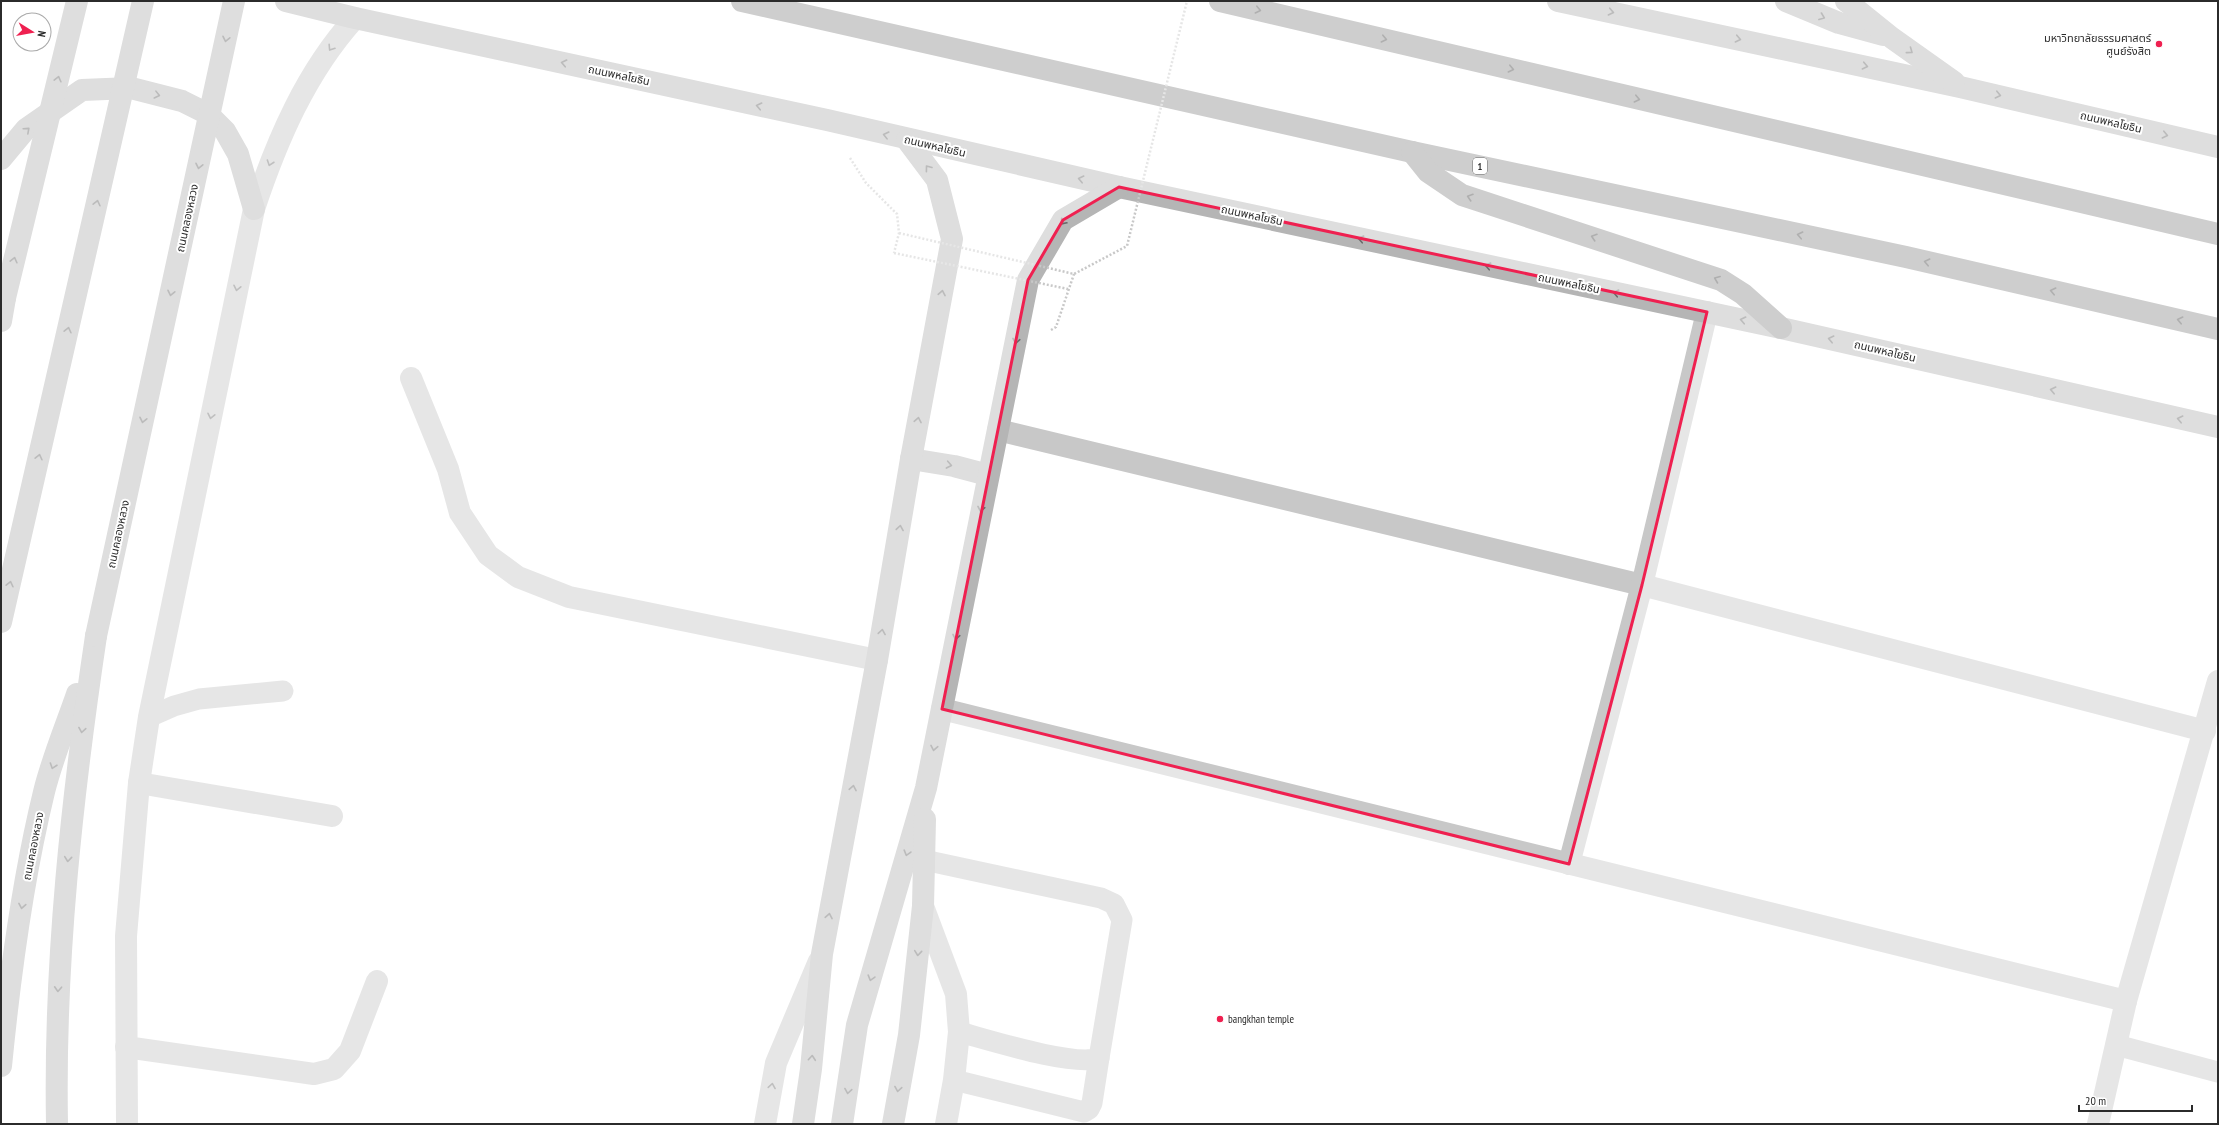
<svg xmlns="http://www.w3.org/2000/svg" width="2219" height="1125" font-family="'PT Sans Narrow','Noto Sans Thai',sans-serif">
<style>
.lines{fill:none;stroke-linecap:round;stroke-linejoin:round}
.path{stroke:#c8c8c8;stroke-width:2.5;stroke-dasharray:2 2;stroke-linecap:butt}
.lane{stroke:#c8c8c8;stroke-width:21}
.street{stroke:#c8c8c8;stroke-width:22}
.secondary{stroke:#b5b5b5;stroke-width:22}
.highway{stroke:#929292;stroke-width:22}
.path-bridge{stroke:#c8c8c8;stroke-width:2.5;stroke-dasharray:2 2;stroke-linecap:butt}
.secondary-bridge{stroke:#b5b5b5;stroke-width:22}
.oneway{stroke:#4f4f4f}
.oneway2{stroke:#696969}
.oneway3{stroke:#727272}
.marked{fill:none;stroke:#ef2050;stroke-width:3;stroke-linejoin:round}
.poi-dot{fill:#ef2050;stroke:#fff;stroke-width:1.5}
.labels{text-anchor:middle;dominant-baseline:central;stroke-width:4;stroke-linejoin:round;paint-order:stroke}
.shield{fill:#fff;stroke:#6b6b6b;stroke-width:1}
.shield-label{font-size:10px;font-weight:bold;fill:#2b2b2b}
.poi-label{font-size:11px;fill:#2b2b2b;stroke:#fff;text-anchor:end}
.street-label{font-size:11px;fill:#2b2b2b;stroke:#fff}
</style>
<rect width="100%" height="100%" fill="#fff"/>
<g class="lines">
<g class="path">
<path d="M850,158L866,183L897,214L899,233L894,253"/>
<path d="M1051,330L1056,327L1074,274"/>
</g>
<g class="lane">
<path d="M149,717L174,706L199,699L283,691"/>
<path d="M924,860L1101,898L1114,904L1122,920L1099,1058C1074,1067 989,1040 959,1032"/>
<path d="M2116,1045L2218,1072"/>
<path d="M954,1080L1084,1112L1089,1109L1092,1103L1099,1058"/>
</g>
<g class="street">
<path d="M411,378L448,469L460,513L488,555L518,577L569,597L877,660"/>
<path d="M998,430L1642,585L2205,731"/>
<path d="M942,709L2126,1001"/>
<path d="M139,783L332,816"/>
<path d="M1569,864L1642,585L1707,312"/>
<path d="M923,906L956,994L959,1032L954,1080L946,1124"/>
<path d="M126,1047L314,1074L334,1069L350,1051L377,981"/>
<path d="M127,1124L126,936L139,783L149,717L254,209C277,140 306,72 355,18"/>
<path d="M765,1124L776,1063L819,961"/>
<path d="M2098,1124L2126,1001L2218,681"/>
</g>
<g class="secondary">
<path d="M286,1L355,18L827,120L1119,187L1781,328L2218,427"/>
<path d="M1558,1L1960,87L2218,147"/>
<path d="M1786,1L1839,23L1883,35"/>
<path d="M1846,1L1892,38L1954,82"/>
<path d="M1,159L26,129L82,90L131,88L182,101L208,114L225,131L238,154L254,209"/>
<path d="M1,321L5,298"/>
<path d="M911,459L954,466L988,475"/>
<path d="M1,1066C10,974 22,882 44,792C52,759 66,726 77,694"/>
<path d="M57,1124C54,960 72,797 96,636"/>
<path d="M803,1124L811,1069L822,954L877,660L911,459L952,239L937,180L907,140"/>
<path d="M842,1124L857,1025L926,788L1028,280L1063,220L1119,187"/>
<path d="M893,1124L909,1035L923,906L925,819"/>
</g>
<g class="highway">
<path d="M742,1L1412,152L1906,257L2218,329"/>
<path d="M1220,1L2218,234"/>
<path d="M1412,152L1428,172L1462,195L1721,280L1743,294L1781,328"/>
</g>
<g class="path-bridge">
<path d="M899,233L1074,274L1127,246L1187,1"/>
<path d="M894,253L1068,289"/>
</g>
<g class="secondary-bridge">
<path d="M5,298L77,1"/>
<path d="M1,622L143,1"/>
<path d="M96,636L234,1"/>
</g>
</g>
<defs><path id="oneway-chevron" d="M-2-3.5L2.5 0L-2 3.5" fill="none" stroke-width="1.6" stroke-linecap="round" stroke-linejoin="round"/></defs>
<g class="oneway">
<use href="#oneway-chevron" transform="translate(1258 10) rotate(13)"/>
<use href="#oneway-chevron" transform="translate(1384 39) rotate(13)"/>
<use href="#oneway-chevron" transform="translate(1511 69) rotate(13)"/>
<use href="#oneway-chevron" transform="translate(1637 99) rotate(13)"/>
<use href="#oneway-chevron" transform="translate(1470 197) rotate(-162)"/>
<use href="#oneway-chevron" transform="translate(1800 235) rotate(-168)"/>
<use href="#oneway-chevron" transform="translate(1594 237) rotate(-162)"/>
<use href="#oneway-chevron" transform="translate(1927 262) rotate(-167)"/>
<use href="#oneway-chevron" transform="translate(1717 279) rotate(-158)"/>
<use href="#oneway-chevron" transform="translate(2053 291) rotate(-167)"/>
<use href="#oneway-chevron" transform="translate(2180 320) rotate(-167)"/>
</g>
<g class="oneway2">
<use href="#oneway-chevron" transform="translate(1611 12) rotate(12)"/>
<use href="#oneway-chevron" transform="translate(1822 17) rotate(21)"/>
<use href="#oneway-chevron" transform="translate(226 39) rotate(102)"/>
<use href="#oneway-chevron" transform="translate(1738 39) rotate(12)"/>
<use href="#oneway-chevron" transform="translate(1910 51) rotate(36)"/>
<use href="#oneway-chevron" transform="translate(564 63) rotate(-168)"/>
<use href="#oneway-chevron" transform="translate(1865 66) rotate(12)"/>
<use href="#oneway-chevron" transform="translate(58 79) rotate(-76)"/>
<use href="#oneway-chevron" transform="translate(157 95) rotate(14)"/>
<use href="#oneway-chevron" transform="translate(1998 95) rotate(13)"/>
<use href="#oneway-chevron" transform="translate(759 106) rotate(-168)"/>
<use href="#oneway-chevron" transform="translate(27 130) rotate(-42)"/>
<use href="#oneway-chevron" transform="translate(886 135) rotate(-166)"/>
<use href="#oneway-chevron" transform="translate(2165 135) rotate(13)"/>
<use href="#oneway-chevron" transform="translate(199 166) rotate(102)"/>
<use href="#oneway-chevron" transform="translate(928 168) rotate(-127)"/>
<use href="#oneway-chevron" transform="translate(1081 179) rotate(-167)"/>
<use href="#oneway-chevron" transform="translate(97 203) rotate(-77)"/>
<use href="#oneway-chevron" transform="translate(1063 222) rotate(131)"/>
<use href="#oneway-chevron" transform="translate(1361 239) rotate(-168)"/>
<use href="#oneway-chevron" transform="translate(14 260) rotate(-76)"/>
<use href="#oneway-chevron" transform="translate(1488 266) rotate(-168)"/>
<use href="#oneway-chevron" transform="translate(171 293) rotate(102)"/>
<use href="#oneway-chevron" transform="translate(942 293) rotate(-79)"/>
<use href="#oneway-chevron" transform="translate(1616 293) rotate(-168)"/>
<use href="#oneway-chevron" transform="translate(1743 320) rotate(-168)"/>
<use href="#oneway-chevron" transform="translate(68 330) rotate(-77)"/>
<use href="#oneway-chevron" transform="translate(1831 339) rotate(-167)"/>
<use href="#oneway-chevron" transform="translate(1016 341) rotate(101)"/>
<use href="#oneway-chevron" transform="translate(2053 390) rotate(-167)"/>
<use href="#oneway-chevron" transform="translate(2180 419) rotate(-167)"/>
<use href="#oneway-chevron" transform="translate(143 420) rotate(102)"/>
<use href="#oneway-chevron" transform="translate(918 420) rotate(-79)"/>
<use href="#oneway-chevron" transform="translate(39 457) rotate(-77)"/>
<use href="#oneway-chevron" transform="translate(949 465) rotate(11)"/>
<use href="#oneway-chevron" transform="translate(981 509) rotate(101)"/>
<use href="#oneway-chevron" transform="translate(900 528) rotate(-81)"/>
<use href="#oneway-chevron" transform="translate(10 584) rotate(-77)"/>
<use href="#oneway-chevron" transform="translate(882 632) rotate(-81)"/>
<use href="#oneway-chevron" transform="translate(956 637) rotate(101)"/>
<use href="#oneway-chevron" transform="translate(82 730) rotate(99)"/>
<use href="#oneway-chevron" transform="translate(934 748) rotate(101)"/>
<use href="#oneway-chevron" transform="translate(53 766) rotate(109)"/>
<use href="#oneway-chevron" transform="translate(853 788) rotate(-79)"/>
<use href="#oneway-chevron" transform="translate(907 853) rotate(106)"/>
<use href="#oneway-chevron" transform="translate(68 859) rotate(96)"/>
<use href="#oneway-chevron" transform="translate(22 906) rotate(100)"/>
<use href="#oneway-chevron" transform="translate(829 916) rotate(-79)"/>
<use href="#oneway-chevron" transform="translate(918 953) rotate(96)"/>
<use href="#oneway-chevron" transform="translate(871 978) rotate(106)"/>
<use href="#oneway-chevron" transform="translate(58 989) rotate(93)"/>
<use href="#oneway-chevron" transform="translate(812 1058) rotate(-85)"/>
<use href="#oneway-chevron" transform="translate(898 1089) rotate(99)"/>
<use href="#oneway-chevron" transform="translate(848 1091) rotate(99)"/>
</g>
<g class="oneway3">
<use href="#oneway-chevron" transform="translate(331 48) rotate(123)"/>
<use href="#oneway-chevron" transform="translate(270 163) rotate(109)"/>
<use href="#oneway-chevron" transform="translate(237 288) rotate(102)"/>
<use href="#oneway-chevron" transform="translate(211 416) rotate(102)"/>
<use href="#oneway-chevron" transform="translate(772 1086) rotate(-81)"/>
</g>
<path d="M0 0H2219V1125H0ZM1119,187L1707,312L1642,585L1569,864L942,709L1028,280L1063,220Z" fill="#fff" fill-opacity=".55" fill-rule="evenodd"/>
<path class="marked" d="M1119,187L1707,312L1642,585L1569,864L942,709L1028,280L1063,220Z"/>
<g class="poi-dot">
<circle cx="2159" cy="44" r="4"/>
<circle cx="1220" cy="1019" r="4"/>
</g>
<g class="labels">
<rect class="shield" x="1473" y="158" width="14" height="16" rx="3"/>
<g class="shield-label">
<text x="1480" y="166">1</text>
</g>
<g class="poi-label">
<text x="2151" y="38">มหาวิทยาลัยธรรมศาสตร์<tspan x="2151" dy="13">ศูนย์รังสิต</tspan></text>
<text x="1228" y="1019" text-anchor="start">bangkhan temple</text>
</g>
<g class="street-label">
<text transform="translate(619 75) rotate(12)">ถนนพหลโยธิน</text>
<text transform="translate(2111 122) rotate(13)">ถนนพหลโยธิน</text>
<text transform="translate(935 146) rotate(13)">ถนนพหลโยธิน</text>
<text transform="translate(1252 215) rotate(12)">ถนนพหลโยธิน</text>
<text transform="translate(187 218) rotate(-78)">ถนนคลองหลวง</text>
<text transform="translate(1569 283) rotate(12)">ถนนพหลโยธิน</text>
<text transform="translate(1885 351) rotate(13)">ถนนพหลโยธิน</text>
<text transform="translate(118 534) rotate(-78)">ถนนคลองหลวง</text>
<text transform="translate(33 846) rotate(-79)">ถนนคลองหลวง</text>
</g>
</g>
<rect width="2219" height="1125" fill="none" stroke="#2b2b2b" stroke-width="4"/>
<g transform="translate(32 32) rotate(101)"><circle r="19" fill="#ffffff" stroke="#aaaaaa"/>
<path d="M0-3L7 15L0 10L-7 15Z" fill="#ef2050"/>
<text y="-6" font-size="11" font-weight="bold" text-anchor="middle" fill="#2b2b2b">N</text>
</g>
<path d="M2079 1105v6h113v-6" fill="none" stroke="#2b2b2b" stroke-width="2"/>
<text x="2085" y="1105" font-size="12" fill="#2b2b2b" stroke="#ffffff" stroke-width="3" paint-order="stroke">20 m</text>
</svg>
